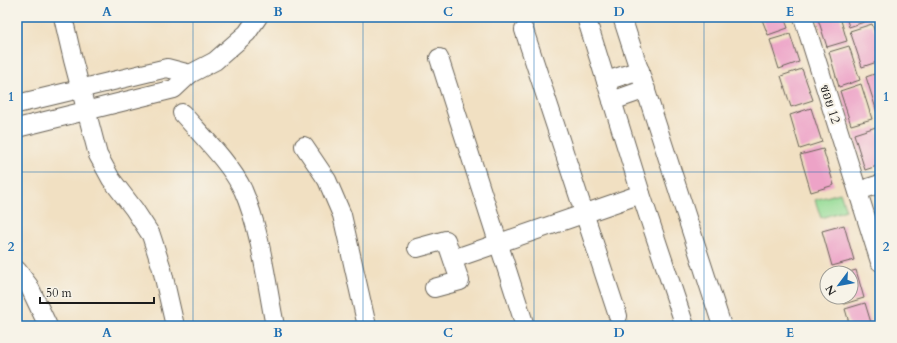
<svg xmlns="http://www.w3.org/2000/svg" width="897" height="343" font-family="Cardo,'Noto Serif Thai',serif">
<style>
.green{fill:#95dc96;stroke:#587c59}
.building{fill:#eda3c7}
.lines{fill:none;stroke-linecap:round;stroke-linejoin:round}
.street-casing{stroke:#676156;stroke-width:20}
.street{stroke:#fff;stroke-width:18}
.grid{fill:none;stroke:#1f6fb2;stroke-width:1;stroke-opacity:0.55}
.labels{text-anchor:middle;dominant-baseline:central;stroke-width:4;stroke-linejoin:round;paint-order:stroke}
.street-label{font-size:13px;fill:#1c1c1c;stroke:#f7f3e8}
.neatline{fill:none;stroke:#1f6fb2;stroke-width:1.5}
.grid-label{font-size:13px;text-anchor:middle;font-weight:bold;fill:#1f6fb2}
</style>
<rect width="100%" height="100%" fill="#f7f3e8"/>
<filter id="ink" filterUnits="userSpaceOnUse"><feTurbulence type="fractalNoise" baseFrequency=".025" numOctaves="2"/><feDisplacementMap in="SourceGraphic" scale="8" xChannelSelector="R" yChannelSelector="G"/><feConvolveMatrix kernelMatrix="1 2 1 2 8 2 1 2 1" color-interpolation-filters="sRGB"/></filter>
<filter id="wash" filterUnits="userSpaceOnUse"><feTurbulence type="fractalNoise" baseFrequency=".012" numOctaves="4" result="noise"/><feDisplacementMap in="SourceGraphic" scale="16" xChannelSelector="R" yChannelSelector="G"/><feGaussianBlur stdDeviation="0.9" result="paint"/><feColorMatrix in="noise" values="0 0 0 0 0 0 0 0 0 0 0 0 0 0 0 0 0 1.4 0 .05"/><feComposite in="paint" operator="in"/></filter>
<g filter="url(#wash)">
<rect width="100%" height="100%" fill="#f1e0c2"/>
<path class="green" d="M840,193L846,210L821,218L815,200Z"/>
<g id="blocks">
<g class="building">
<path d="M761,17H784L788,28L768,35Z"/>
<path d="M824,17H840L847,41L827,47L818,19Z"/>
<path d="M846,17H869L870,20L849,27Z"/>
<path d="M872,24L880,46V61L862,67L850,31Z"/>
<path d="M790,34L799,62L779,69L770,40Z"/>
<path d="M849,46L860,80L839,87L829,52Z"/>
<path d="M802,69L813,100L791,107L781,76Z"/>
<path d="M880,72V112H877L866,77Z"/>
<path d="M861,84L872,119L851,125L840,91Z"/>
<path d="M811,108L822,142L800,149L790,115Z"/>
<path d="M876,127L880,139V165L865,170L854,134Z"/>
<path d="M823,149L834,185L811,192L800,155Z"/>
<path d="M844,225L854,260L832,266L822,231Z"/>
<path d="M856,270L864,298L844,304L842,297H851V273H846Z"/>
<path d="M865,303L872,326H850L845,309Z"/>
</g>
</g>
</g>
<g filter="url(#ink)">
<use href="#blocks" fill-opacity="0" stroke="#676156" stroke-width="1"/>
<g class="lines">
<defs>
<g id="street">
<path d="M63,17L73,60L98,155L111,179L134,209L151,235L162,269L175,326"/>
<path d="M586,17L641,194L685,326"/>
<path d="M622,17L722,326"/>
<path d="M803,17L880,262"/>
<path d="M524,30L618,316"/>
<path d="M439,58L525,326"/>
<path d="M606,81L640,70"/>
<path d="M612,101L646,89"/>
<path d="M17,104L167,68L190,74"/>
<path d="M182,113C202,136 230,163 243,190C261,231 266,281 275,326"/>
<path d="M17,128L174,89L190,74L215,61L247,33L258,17"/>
<path d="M304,146L327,180L342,215L367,326"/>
<path d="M858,191L880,184"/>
<path d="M417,248L446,240L460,281L434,288"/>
<path d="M453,259L641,194"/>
<path d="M17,270L29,286L48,326"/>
</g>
</defs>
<use href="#street" class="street-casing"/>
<use href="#street" class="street"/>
</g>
</g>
<path class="grid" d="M193,17V326M363,17V326M534,17V326M704,17V326M17,172H880"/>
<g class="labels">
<g class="street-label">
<text transform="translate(830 104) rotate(72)">ซอย 12</text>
</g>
</g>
<rect width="897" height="343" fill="none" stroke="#f7f3e8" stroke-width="44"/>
<g transform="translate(839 285) rotate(238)"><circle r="19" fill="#f7f3e8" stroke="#9f9d96"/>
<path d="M0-3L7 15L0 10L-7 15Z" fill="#1f6fb2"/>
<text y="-6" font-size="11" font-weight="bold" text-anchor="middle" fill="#1c1c1c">N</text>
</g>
<path d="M40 297v6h114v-6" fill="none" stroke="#1c1c1c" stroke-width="2"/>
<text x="46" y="297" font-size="12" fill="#1c1c1c" stroke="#f7f3e8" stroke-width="3" paint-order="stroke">50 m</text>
<rect x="22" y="22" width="853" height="299" class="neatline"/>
<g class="grid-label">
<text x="107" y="16">A</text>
<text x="278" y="16">B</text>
<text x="448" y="16">C</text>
<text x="619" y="16">D</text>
<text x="790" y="16">E</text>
<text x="11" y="101">1</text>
<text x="886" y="101">1</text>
<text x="11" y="251">2</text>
<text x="886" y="251">2</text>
<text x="107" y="337">A</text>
<text x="278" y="337">B</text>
<text x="448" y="337">C</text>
<text x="619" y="337">D</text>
<text x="790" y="337">E</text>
</g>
</svg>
